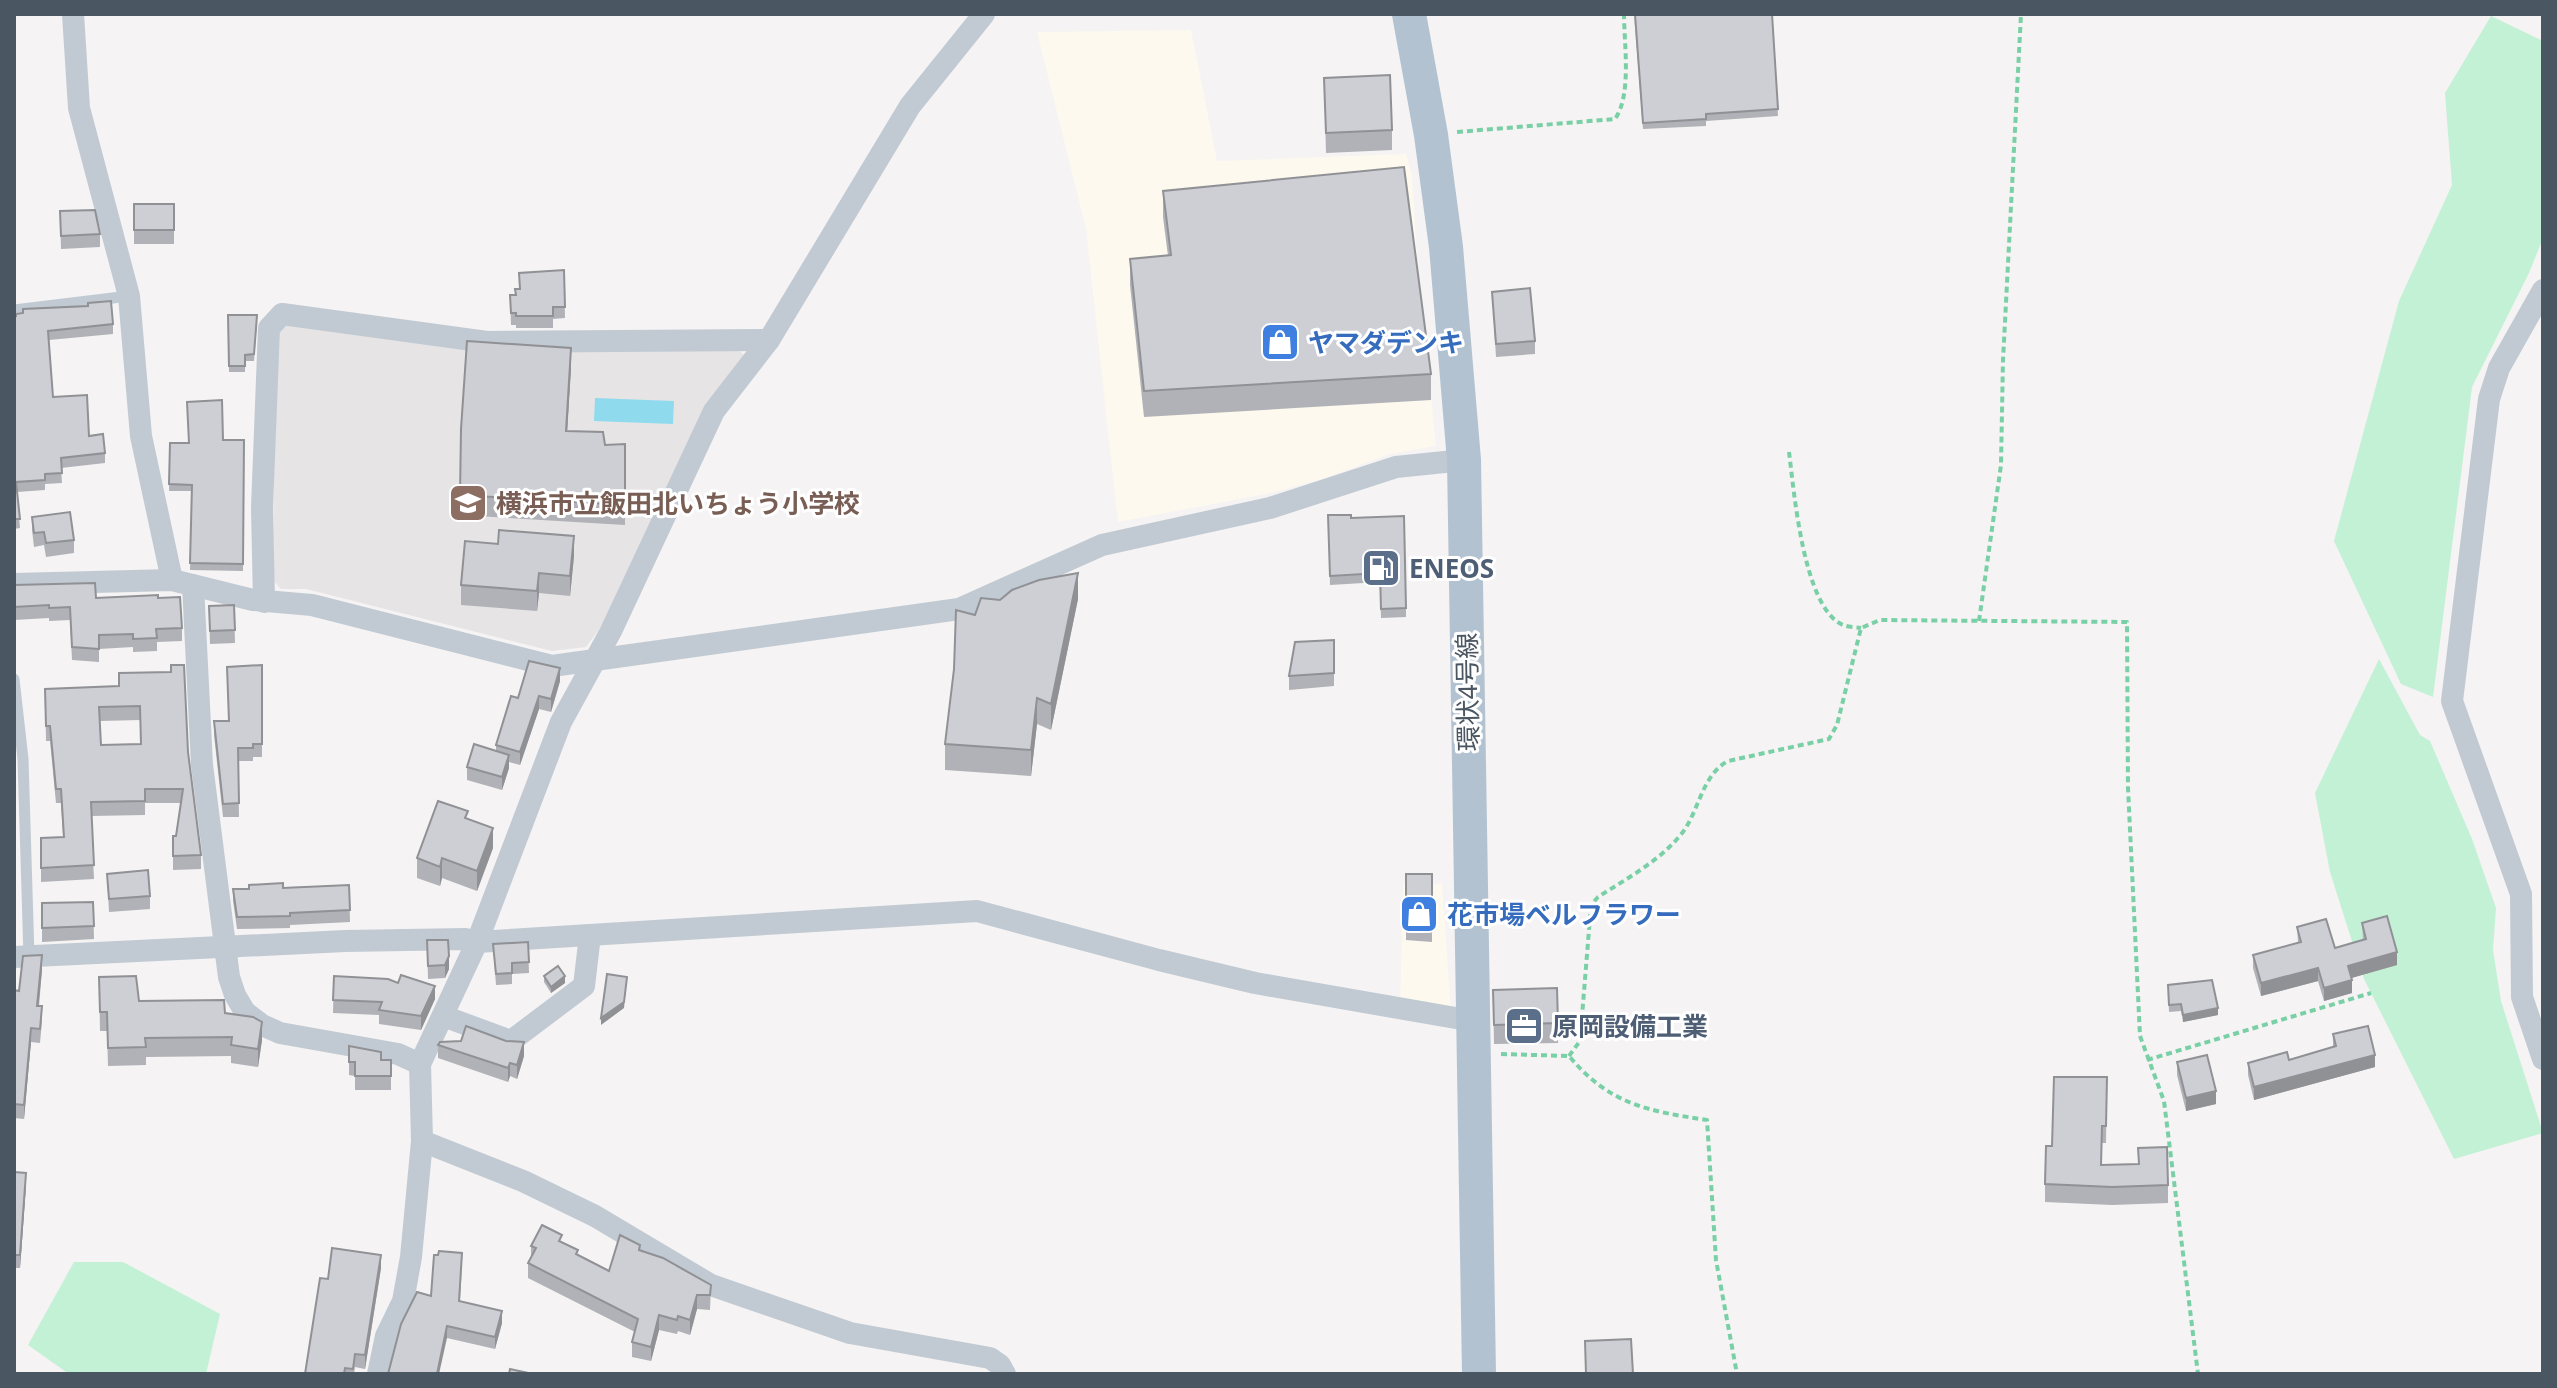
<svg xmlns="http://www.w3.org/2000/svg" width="2557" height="1388" font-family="'Noto Sans','Noto Sans JP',sans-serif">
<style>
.commercial{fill:#fdf9ef}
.education{fill:#e6e4e5}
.green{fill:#c3f1d5}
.water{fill:#90daee}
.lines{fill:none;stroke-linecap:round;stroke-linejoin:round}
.path{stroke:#7ad0a6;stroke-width:4;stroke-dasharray:6 4;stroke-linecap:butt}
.service{stroke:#c1cad2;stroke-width:11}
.minor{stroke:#c1cad2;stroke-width:22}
.primary{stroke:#b3c2d1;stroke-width:34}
.wall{fill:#b0b2b7;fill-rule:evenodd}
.shaded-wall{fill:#909195}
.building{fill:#cdcfd5;stroke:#909195;stroke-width:2;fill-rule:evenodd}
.labels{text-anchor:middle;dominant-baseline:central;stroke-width:6;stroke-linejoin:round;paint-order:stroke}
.shop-label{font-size:26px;font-weight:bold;fill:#366cbe;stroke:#fff;text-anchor:start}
.education-label{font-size:26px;font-weight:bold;fill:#785e54;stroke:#fff;text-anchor:start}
.service-label{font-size:26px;font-weight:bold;fill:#4e5e75;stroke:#fff;text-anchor:start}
.street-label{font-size:26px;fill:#4a5661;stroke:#fff}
</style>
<rect width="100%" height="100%" fill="#f5f3f3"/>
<g class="commercial">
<path d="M1191,30L1217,161L1406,154L1412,175L1417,258L1436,446L1390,454L1325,478L1271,493L1118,522L1086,229L1037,32Z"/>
<path d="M1403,883L1442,884L1451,1011L1400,1004Z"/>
</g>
<path class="education" d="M283,321L737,348L744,355L607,619L586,647L552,651L306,589H281L273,580L275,329Z"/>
<g class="green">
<path d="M2491,16L2543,41V238L2529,273L2472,387L2433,697L2401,684L2334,541L2399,301L2452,185L2445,93Z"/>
<path d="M2379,659L2420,735L2430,741L2472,839L2496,908L2493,950L2501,1001L2543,1133L2454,1159L2364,979L2330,872L2315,793Z"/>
<path d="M74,1262H123L220,1314L206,1374H69L28,1345Z"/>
</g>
<path class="water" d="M595,398L674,401L673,424L594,421Z"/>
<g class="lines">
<g class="path">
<path d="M1457,132L1615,119C1632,95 1624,43 1624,14"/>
<path d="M1789,452C1794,490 1803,608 1843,625C1848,627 1855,627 1861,628"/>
<path d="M1979,621L2001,465L2003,360L2021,14"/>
<path d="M1501,1054L1569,1056C1609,1104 1647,1111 1707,1120L1716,1260L1737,1374"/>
<path d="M1569,1056L1580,1041L1591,905L1598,897C1626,879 1656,863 1678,838C1699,816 1700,776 1728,761L1829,739L1837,725L1861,628L1880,620L2127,622L2128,788L2140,1036L2164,1101L2198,1374"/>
<path d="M2147,1060L2371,993"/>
</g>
<g class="service">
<path d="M14,310L129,296"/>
<path d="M14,679L23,759L29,957"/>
</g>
<g class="minor">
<path d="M73,14L79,108L129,296L141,436L172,580"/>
<path d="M2543,290L2499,368L2489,399L2452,701L2521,894L2522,997L2543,1059"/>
<path d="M14,584L172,580L253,600L312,605L552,666L959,609L1102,545L1270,508L1396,467L1464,460"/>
<path d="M193,585L202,765L229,977L235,995L245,1012L262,1025L280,1033L398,1054L420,1064"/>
<path d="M264,602L262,508L269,328L282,314L487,342L769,340"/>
<path d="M14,957L345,941L466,939L477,942L977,911L1159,960L1255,983L1473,1021"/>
<path d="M443,1016L511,1041L584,986L590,935"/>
<path d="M422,1141L523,1181L595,1216L711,1285L850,1333L990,1358L1000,1365L1005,1374"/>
<path d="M378,1374L386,1336L403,1301L411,1257L422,1141L420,1064L477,942L561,722L611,631L714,411L769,340L910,106L984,14"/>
</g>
<path class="primary" d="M1409,14L1431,135L1446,247L1464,460L1479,1374"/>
</g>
<g class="wall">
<path d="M1634,14H1772L1778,116L1706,121V126L1643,129Z"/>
<path d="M1324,78L1392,130V150L1326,153Z"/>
<path d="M1163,191L1431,374V400L1144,417L1130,285V259L1168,256L1163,217Z"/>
<rect x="134" y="204" width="40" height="40"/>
<path d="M60,211L100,234V247L61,249Z"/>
<path d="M564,270L565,318L553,319V328H516V325H511L510,295H516L519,289V273Z"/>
<path d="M1492,292L1535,341V354L1496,357Z"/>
<path d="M228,315L257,322L254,361H245V372H229Z"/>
<path d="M14,316L113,324V334L49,340L53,397L105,453V463L61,468L62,483L45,484V490L17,492L20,528L14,529Z"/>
<path d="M571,368L567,431L605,445L625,444V525L460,515L461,429Z"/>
<path d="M223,440H244L243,571L190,570L192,491H169L170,443H189Z"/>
<path d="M1328,515L1351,518L1406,608V617L1381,618L1380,582L1330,585Z"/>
<path d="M32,517L74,540V553L46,557L44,545L34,547L32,530Z"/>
<path d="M574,556L570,596L539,593L537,611L461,605V585Z"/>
<path d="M14,585L96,598H158L182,628V641L157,642V651L133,652V647L99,649V662L72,660L70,620L49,621V618L14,620Z"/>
<path d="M1078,599L1051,730L1037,724L1031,776L945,770V744L975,615L1000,600Z"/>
<path d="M234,605L235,643L210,644L209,606Z"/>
<path d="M1334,640V686L1289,690V676Z"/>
<path d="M262,665V757H253V761H238L239,817H223L214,735V721H228Z"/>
<path d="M560,681L551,712L539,709L520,765L509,762V768L502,790L467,780V767L496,751V745L518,698Z"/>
<path d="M119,686L188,752L201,855V869L173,870V836H176L181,803H145V815L91,816L94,879L41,882V838L63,837L61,803H56L50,741H46L45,689ZM140,720V744L101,745L100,721Z"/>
<path d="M468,819L493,848L477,891L442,878L440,886L417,878V858Z"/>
<path d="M107,874L150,896V909L109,912Z"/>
<path d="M1406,874H1432V942L1406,940Z"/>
<path d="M349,885L350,922L290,925V928L237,929L233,901V889Z"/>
<path d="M93,902L94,939L42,942V903Z"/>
<path d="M2362,923L2397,965L2351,978L2352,993L2324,1001L2318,981L2261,996L2253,968V955L2298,943L2297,927L2335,948L2363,940Z"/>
<path d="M427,940L449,969L445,978L428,979Z"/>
<path d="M528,942L529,973L512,974V984L496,985L493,944Z"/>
<path d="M42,970L39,1006L42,1021L40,1043L31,1042L24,1119L14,1118V990L19,991Z"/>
<path d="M334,976L435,999L421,1030L379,1024V1015L333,1013Z"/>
<path d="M544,976L565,983L551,993L544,982Z"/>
<path d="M99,977L139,1001L225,1013L262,1040L258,1067L231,1063V1056L146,1057V1065L108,1066L107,1031H100Z"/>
<path d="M2168,985L2218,1015L2183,1022L2181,1011L2169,1012Z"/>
<path d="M1557,988L1558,1043L1494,1044L1493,990Z"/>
<path d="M2333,1034L2375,1067L2254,1100L2248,1075V1063L2289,1060L2333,1047Z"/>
<path d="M438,1045L524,1056L517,1079L510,1076L508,1082L438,1058Z"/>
<path d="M349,1046L381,1060H391V1090H355V1076L349,1075Z"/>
<path d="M2177,1062L2216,1104L2186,1111L2177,1075Z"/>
<path d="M2107,1077L2106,1143H2102L2101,1165L2168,1185V1203L2112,1205L2045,1202V1184L2052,1146Z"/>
<path d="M14,1172L26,1185L20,1268H14Z"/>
<path d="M562,1242L578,1255L609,1271L640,1250L711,1285L710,1310L697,1309L690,1335L678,1331L677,1334L659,1330L651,1361L632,1357V1342L635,1332L528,1278V1263L531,1258V1246Z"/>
<path d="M462,1265L460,1301L502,1323L495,1349L447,1338L431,1296Z"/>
<path d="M381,1268L365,1369L355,1367L354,1374H305L328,1279Z"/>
</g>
<g class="shaded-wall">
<path d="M571,348V368L566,451V431Z"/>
<path d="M574,536V556L570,596V576Z"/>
<path d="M539,573V593L537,611V591Z"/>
<path d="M1078,573V599L1051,730V704Z"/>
<path d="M560,668V681L551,712V699Z"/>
<path d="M539,696V709L520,765V752Z"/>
<path d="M1037,698V724L1031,776V750Z"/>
<path d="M509,755V768L502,790V777Z"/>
<path d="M493,828V848L477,891V871Z"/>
<path d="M442,858V878L440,886V867Z"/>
<path d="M2397,952V965L2348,979V966Z"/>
<path d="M42,955V970L37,1020V1006Z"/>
<path d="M449,956V969L445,978V965Z"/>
<path d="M2318,968V981L2261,996V983Z"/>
<path d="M565,976V983L551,993V987Z"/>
<path d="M627,977L624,1008L601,1025V1018Z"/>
<path d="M2352,980V993L2324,1001V988Z"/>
<path d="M435,986V999L421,1030V1016Z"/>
<path d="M2218,1008V1015L2183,1022V1015Z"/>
<path d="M262,1022V1040L258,1067V1049Z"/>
<path d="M31,1028V1042L24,1119V1105Z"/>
<path d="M524,1042V1056L517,1079V1065Z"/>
<path d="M2375,1055V1067L2254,1100V1087Z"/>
<path d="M510,1063V1076L508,1082V1068Z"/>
<path d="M2216,1091V1104L2186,1111V1098Z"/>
<path d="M26,1173V1185L20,1268V1255Z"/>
<path d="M381,1255V1268L365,1369V1355Z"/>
<path d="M697,1295V1309L690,1335V1320Z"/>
<path d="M502,1311V1323L495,1349V1337Z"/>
<path d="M659,1315V1330L651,1361V1347Z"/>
<path d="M447,1326V1338L439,1374H437Z"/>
</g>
<g class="building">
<path d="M1635,14H1772L1778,109L1706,114V119L1643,123Z"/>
<path d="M1390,75L1392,130L1326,133L1324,78Z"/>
<path d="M1404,167L1431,374L1144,391L1130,259L1171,255L1163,191Z"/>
<rect x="134" y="204" width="40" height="26"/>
<path d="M95,210L100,234L61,236L60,211Z"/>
<path d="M564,270L565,307H553V316H516V313H511L510,295H516L515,289H520L519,273Z"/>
<path d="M1530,288L1535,341L1496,344L1492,292Z"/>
<path d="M111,301L113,324L48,331L53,397L87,395L89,436L103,434L105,453L61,458L62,473L45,474V480L16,482L20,519H14V316H16V314L23,313V309L88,306V303Z"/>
<path d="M228,315H257L254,354L245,355V366H229Z"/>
<path d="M467,341L571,348L566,431L603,432L605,445L625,444V505L460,495L461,429Z"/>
<path d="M222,400L223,440H244L243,564L190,563L192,485L169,484L170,443H189L187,402Z"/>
<path d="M70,512L74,540L46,543L44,532L34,533L32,517Z"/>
<path d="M1328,515H1351V518L1404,516L1406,608L1381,609L1380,573L1330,576Z"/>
<path d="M499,530L574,536L570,576L539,573L537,591L461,585L465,541L498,544Z"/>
<path d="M1078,573L1051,704L1037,698L1031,750L945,744L954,669L956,610L975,615L981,598L1000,600L1012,590L1039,580Z"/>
<path d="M95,583L96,598L158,595V598L180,597L182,628L156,629L157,638L133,639V634L99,635V649L72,647L70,607L49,608V605L14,607V585Z"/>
<path d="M234,605L235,630L210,631L209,606Z"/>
<path d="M1334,640V673L1289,676L1295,642Z"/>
<path d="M529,661L560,668L551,699L539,696L520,752L496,745L511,696L518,698Z"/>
<path d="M171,665H184L188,752L201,855L173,856V836H176L183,789H145V801L91,802L94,865L41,868V838L64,837L61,789H56L50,726H46L45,689L119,686V673L171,672ZM140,706L141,744L101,745L99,707Z"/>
<path d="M262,665V744H253V748H238L239,803L223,804L214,721H229L227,667Z"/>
<path d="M474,744L509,755L502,777L467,767Z"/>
<path d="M438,801L468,811L465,818L493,828L477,871L442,858L440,867L417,858Z"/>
<path d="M148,870L150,896L109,899L107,874Z"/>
<path d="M1406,874H1432V929L1406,926Z"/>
<path d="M283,883V888L349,885L350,910L290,913V916L237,917L233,889H249V885Z"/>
<path d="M93,902L94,926L42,928V903Z"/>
<path d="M2387,916L2397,952L2348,966L2352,980L2324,988L2318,968L2261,983L2253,955L2301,942L2297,927L2326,919L2335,948L2366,939L2362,923Z"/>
<path d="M427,940H448L449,956L445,965L428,966Z"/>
<path d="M528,942L529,962L512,963V973L496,974L493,944Z"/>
<path d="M42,955L37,1006H42L40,1029L31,1028L24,1105L14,1104V990L19,991L23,956Z"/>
<path d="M558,966L565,976L551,987L544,976Z"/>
<path d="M607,974L627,977L624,1002L601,1018Z"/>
<path d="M401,975L435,986L421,1016L379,1010L382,1002L333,1000L334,976L388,979L398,983Z"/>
<path d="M136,976L139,1001L224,1000L225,1013L253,1017L262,1022L258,1049L231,1045L232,1037L145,1038L146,1047L108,1048L107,1012H100L99,977Z"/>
<path d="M2212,980L2218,1008L2183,1015L2181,1004L2169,1005L2168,985Z"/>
<path d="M1557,988L1558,1023L1494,1025L1493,990Z"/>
<path d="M466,1026L506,1041L524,1042L517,1065L510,1063L508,1068L438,1045L440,1042L461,1041Z"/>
<path d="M2368,1026L2375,1055L2254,1087L2248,1063L2287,1052L2289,1060L2336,1046L2333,1034Z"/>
<path d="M349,1046L381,1052V1060H391V1076H355V1062H349Z"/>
<path d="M2207,1055L2216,1091L2186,1098L2177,1062Z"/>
<path d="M2054,1077H2107L2106,1126H2102L2101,1165L2139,1164L2138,1148L2167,1147L2168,1185L2112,1187L2045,1184L2046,1146H2052Z"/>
<path d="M14,1172L26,1173L20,1255H14Z"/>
<path d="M542,1225L562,1235L559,1241L578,1250L576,1254L609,1271L620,1235L640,1245L639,1250L663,1258L711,1285L710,1295H697L690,1320L678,1316L677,1320L659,1315L651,1347L632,1342L638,1319L528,1263L536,1248L531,1246Z"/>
<path d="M332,1248L381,1255L365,1355L355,1354L353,1369L345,1368L344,1374H305L320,1278L328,1279Z"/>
<path d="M439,1251L462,1253L459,1301L502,1311L495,1337L447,1326L437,1374H388L401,1324L417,1292L431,1296L434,1255H438Z"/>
<path d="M1631,1339L1633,1374H1586L1585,1341Z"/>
<path d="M510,1369L533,1374H509Z"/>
</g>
<defs>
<symbol id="shop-square" viewBox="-11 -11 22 22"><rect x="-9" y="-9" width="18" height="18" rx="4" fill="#3f7fe0" stroke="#fff"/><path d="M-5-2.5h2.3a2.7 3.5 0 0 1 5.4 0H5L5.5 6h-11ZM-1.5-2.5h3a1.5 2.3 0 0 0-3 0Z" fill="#fff"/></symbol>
<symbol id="school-square" viewBox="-11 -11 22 22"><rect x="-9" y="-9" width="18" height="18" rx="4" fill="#8d6e63" stroke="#fff"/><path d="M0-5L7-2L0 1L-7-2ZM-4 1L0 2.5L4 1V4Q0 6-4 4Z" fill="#fff"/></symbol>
<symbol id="fuel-square" viewBox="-11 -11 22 22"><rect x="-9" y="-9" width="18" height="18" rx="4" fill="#5c6f8a" stroke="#fff"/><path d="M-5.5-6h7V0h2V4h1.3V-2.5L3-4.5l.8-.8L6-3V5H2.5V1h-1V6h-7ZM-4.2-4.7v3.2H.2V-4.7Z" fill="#fff"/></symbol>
<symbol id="office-square" viewBox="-11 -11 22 22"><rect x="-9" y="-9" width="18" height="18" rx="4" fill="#5c6f8a" stroke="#fff"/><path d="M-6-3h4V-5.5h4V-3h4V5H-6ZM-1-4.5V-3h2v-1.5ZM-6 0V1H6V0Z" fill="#fff"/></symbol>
</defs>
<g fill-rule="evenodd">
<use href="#shop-square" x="1258" y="320" width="44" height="44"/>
<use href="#school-square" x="446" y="481" width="44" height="44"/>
<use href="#fuel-square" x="1359" y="546" width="44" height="44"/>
<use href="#shop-square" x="1397" y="892" width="44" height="44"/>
<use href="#office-square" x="1502" y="1004" width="44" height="44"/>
</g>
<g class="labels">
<g class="shop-label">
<text x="1308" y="342">ヤマダデンキ</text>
<text x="1447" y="914">花市場ベルフラワー</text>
</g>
<g class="education-label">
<text x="496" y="503">横浜市立飯田北いちょう小学校</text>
</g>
<g class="service-label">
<text x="1409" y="568">ENEOS</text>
<text x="1552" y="1026">原岡設備工業</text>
</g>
<g class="street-label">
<text transform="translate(1467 692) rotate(-91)">環状4号線</text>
</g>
</g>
<rect width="2557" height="1388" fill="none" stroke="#4a5661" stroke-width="32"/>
</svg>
